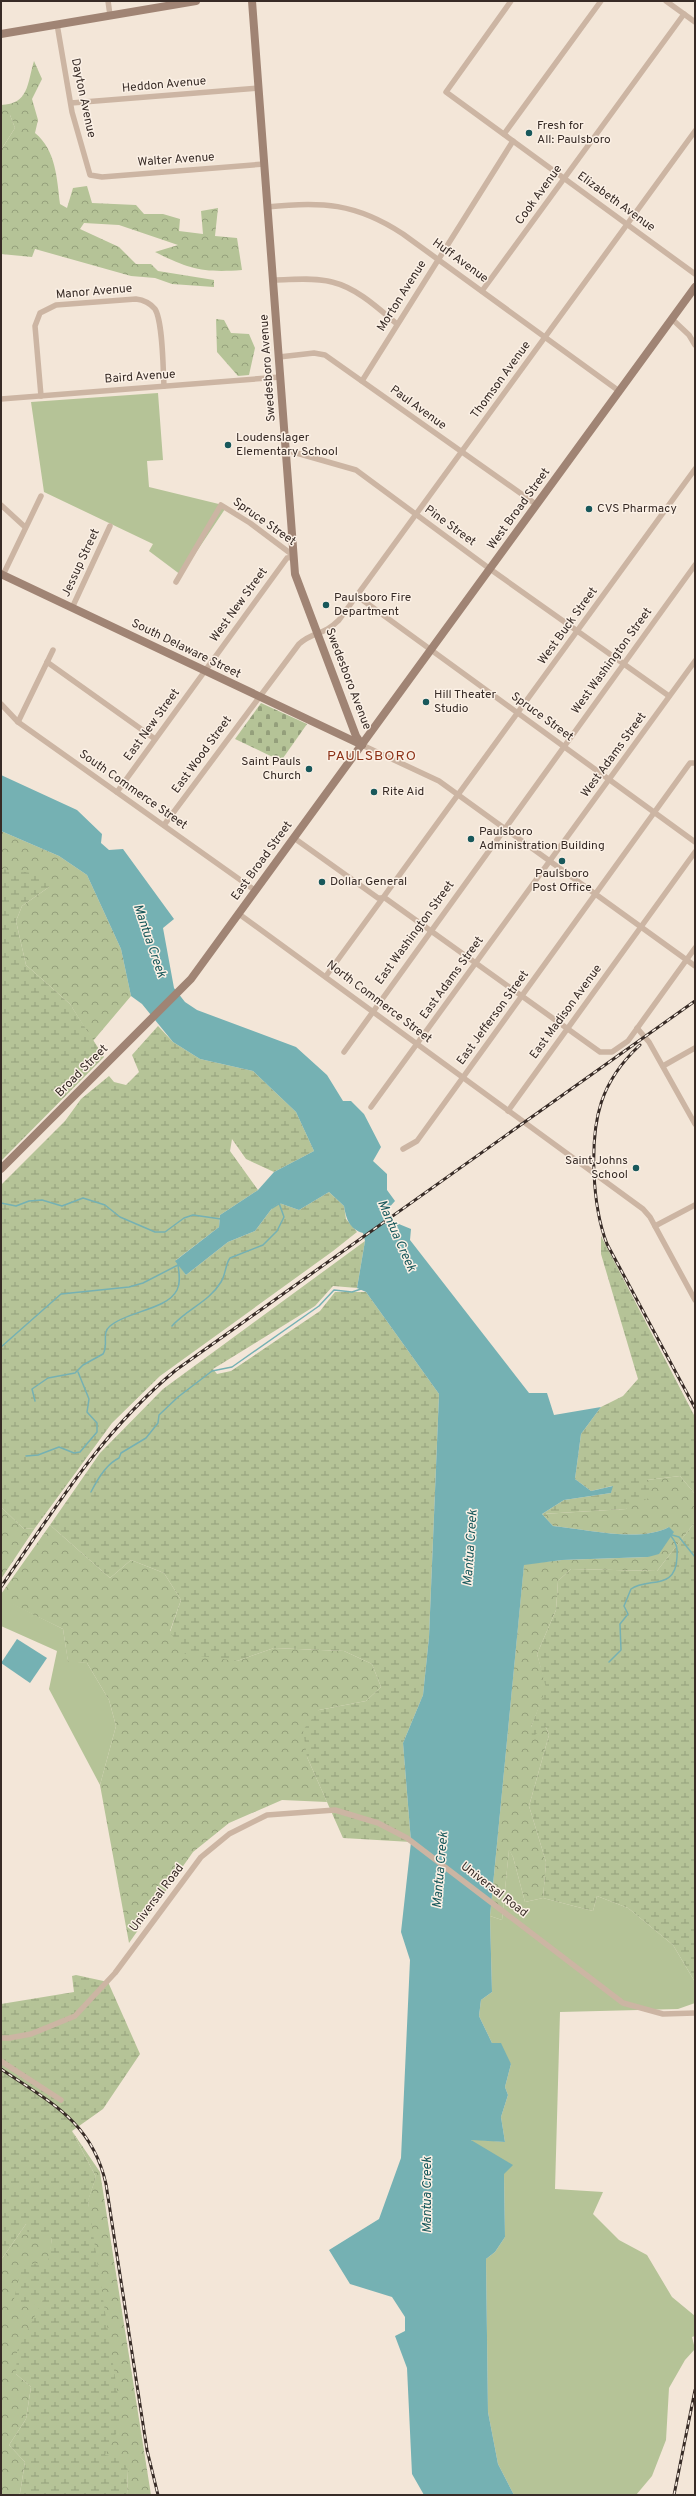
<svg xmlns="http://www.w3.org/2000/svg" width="696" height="2496" font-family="Overpass,sans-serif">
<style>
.green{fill:#b5c397}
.forest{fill:url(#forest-crowns)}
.wetland{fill:url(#wetland-marsh)}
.cemetery{fill:url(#cemetery-stones)}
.water{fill:#75b1b3}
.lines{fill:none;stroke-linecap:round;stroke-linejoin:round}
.stream{stroke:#75b1b3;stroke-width:1.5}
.street{stroke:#ccb5a3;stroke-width:5.5}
.secondary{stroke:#a08474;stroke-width:8}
.rail-casing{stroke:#372b26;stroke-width:3}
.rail{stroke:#fbf0e5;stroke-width:1.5;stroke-dasharray:4.5;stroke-linecap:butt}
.poi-dot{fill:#18585b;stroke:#fbf0e5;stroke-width:1.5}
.labels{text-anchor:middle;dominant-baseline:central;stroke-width:3;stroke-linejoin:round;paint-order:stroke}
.street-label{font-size:12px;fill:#372b26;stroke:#fbf0e5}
.poi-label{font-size:12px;fill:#372b26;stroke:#fbf0e5;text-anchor:start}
.water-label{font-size:13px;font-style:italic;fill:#18585b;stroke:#fbf0e5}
.quarter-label{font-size:14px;letter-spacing:1px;fill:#8c3218;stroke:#fbf0e5}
</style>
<defs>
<pattern id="forest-crowns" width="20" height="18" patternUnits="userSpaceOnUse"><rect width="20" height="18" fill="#b5c397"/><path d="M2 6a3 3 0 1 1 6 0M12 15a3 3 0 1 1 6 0" fill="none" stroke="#949f7b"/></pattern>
<pattern id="wetland-marsh" width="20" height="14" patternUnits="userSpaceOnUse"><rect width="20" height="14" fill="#b5c397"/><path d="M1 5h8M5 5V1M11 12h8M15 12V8" fill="none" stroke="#949f7b"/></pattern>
<pattern id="cemetery-stones" width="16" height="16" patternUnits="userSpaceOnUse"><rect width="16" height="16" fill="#b5c397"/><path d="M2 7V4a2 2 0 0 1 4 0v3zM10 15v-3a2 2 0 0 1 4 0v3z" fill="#949f7b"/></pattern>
</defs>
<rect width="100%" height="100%" fill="#f3e6d8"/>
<g class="green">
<path d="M1,115H10L15,128L1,150Z"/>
<path d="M158,393L163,460L147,461L149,487L227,506L181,575L149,551L153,544L44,492L31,402Z"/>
<path d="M1,1598L63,1629L68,1661L87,1663L109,1700L116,1726L100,1785L49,1689L57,1651L1,1626Z"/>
<path d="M509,1849L513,1857L525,1902L543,1898L593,1911L597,1896L628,1908L673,1945L695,1982V2003L678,2009L560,2012L555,2189L603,2192L593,2214L619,2240L647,2255L672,2297L695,2316V2336L692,2337L695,2349L685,2360L669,2388L666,2440L652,2476L636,2495H514L498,2464L488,2412L486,2259L495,2252L505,2237L504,2174L470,2139L505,2142L501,2117L508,2095L505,2087L511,2064L492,2043L479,2016L481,2000L492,1992L490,1916L502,1920Z"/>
</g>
<g class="forest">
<path d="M34,61L42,79L32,99L38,120L35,133C56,150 57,179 60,204L67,208L73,188L87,186L92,203L136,205L144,214H163L180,219L179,231L203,234L201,211L218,208L215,236L237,238L242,270C203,273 189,269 155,252L178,245L119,225L84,223L80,229L119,247L136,264H151L158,271L214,280V287L172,284L155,278L131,276L35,249L32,257L1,254V150L15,128L10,115H1V105C29,104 27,84 34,61Z"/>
<path d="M216,319L224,320L231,333L249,334L255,348L249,375L238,376L217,352Z"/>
<path d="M1,831L59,856L87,875L121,949L131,996L93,1041L70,1004L26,965L16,921L22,906L49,887L1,869Z"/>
<path d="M680,1476L695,1494V1522L657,1571L571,1569L558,1581L556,1610L537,1654L547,1688L531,1727H546L549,1735L529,1806L546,1862L543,1898L525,1902L513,1857L509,1850L502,1920L490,1916L524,1564L562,1560L648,1557L669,1527C640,1543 586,1529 553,1526L542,1514L626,1509L647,1480Z"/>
<path d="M1,1507L24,1529L35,1528L1,1579Z"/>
<path d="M50,1525L110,1578L131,1560L164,1573L181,1600L170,1631L237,1661L274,1648L344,1651L372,1664L381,1687L366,1701L319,1710L307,1757L327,1802L282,1800L229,1823L193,1852L129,1943L100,1785L116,1726L109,1700L87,1663L68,1662L63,1629L1,1599V1594Z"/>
<path d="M72,2131L100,2172L151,2495H127L128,2470L105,2456L88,2200L96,2177Z"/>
<path d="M26,2224L52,2238L45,2297L16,2374L31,2387L26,2419L9,2445L25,2462L20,2493L18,2495H1V2260Z"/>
</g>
<g class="wetland">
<path d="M1,869L49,875V887L22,906L16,921L26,965L70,1004L104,1057L1,1161Z"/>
<path d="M158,1026L173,1042L200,1059L253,1071L296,1112L314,1151L274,1172L246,1159L232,1139L230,1151L258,1190L220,1215L219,1227L176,1260L186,1275L228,1242L255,1231L273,1207L279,1203L299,1210L329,1192L344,1206L346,1219L357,1232L333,1251L160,1376L112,1423L35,1528L24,1529L1,1507V1185L65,1121L81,1099L109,1076L114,1082L126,1085L139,1072L132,1055Z"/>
<path d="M601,1236L695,1417V1494L680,1476L647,1480L651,1497L626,1509L542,1514L564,1500L611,1493L612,1486L591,1491L575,1479L581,1434L601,1407L623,1396L638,1379L601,1254Z"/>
<path d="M365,1241L357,1288L333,1286L315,1306L213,1369L217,1374L231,1371L320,1311L335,1292H366L439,1394L429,1637L423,1695L403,1743L411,1842L343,1838L307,1757L303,1730L319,1710L366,1701L381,1687L372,1664L344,1651L274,1648L237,1661L185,1654L170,1632L181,1600L164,1573L131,1560L110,1578L50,1525L100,1453L163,1389Z"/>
<path d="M695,1522V1982L673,1945L628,1908L597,1896L593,1911L543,1898L546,1862L529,1806L549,1735L546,1727L532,1737L531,1727L546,1688L537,1654L556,1610L558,1581L571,1569L657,1571Z"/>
<path d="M76,1975L108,1982L140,2054L103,2109L72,2131L96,2177L88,2201L122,2422L105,2455L122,2458L128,2470L127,2495H18L20,2493L25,2462L9,2445L26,2419L31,2387L16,2374L17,2351L44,2298L28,2308L14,2299L22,2265L48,2262L52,2238L29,2240L26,2224L1,2260V2004L74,1992L72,1976Z"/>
</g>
<path class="cemetery" d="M261,703L307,724L281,761L235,739Z"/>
<g class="water">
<path d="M1,775L77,810L102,834L101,843L109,850L123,849L174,919L163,928L174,988L185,1002L197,1010L296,1047L327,1075L343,1101H351L364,1114L381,1147L373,1161L387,1174V1190L395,1201L386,1211L394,1222L411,1229L410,1240L529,1393H547L554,1415L601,1407L581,1434L575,1479L591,1491L613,1486L611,1493L564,1500L542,1514L553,1526C586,1529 640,1543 669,1527L674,1532L659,1554L648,1557L562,1560L524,1565L490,1916L492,1992L481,2000L479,2016L492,2043H501L511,2064L505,2087L508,2095L501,2117L505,2142L471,2140L513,2165L504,2174L505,2237L495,2252L486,2259L488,2412L498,2464L514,2495H424L412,2474L407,2368L395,2336L405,2331V2317L392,2297L350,2284L329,2250L379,2219L401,2158L410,1960L401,1932L411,1842L403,1743L423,1695L429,1637L439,1394L366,1292L357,1288L365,1241L363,1233C349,1229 346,1218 344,1206L329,1192L299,1210L279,1203L273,1207L255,1231L228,1242L186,1275L175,1261L219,1227L220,1215L258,1190L274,1172L314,1151L296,1112L253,1071L200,1059L173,1042L142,1004L131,996L121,949L87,875L59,856L1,831Z"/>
<path d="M17,1639L47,1658L30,1683L1,1663Z"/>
</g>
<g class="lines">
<g class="stream">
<path d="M1,1203L16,1206L29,1201L42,1200L62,1206L83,1198L105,1205L120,1217L155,1232H165L184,1218L193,1215L221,1219"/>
<path d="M272,1208L280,1203"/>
<path d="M172,1326C187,1309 209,1302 221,1282C226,1274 225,1265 230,1258L263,1245L277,1231L284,1217L279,1203"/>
<path d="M1,1347L61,1294L129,1287L143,1283L180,1264"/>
<path d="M35,1401L32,1389L48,1378L75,1373L83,1365L103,1354C109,1345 101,1333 110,1326C127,1311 167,1310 177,1290C181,1282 179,1273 178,1265"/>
<path d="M26,1456L38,1455L59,1447L74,1453L80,1452L97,1432V1423L87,1412L89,1399L78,1372"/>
<path d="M91,1492C97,1480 106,1464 119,1458L121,1453L146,1438L158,1423L159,1415L178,1397L212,1371L232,1367L319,1306L334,1290L352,1292L361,1289"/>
<path d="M672,1535L679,1537L695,1557"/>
<path d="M609,1662L621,1650L620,1624L628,1614L624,1606L631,1589C648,1577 676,1591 677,1557C678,1549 676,1542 671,1536"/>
</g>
<g class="street">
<path d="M108,1L110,15"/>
<path d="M511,1L446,92L695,274"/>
<path d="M666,1L695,22"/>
<path d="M57,24L72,112L90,175L102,177L264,164"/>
<path d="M71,103L258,88"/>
<path d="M504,134L601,1"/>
<path d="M267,207C321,201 356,203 403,234L619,391"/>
<path d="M273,280C292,280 314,277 332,282C357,288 378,308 397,324"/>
<path d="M482,291L684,14"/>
<path d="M672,319L689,335L695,345"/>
<path d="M279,357L314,353L325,355L537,505"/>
<path d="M362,381L513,141"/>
<path d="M41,396L35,326L40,313L56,305L136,299C144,300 150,303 155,309C163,322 163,369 164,386"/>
<path d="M1,399L280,377"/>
<path d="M286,450L356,470L490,569L669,696"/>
<path d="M1,505L25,527"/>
<path d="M3,575L41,496"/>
<path d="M176,582L221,505L250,523L294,556"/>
<path d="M357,596L695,842"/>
<path d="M72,608L110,526"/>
<path d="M47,662L155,739"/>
<path d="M1,704L18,722L256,891"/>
<path d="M18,722L53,650"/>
<path d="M362,745L439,781L695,966"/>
<path d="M117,792L287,558L294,557"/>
<path d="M164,825L299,644C313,631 323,636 339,620L695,131"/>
<path d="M294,838L378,898H385L600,1052H612L628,1041L695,948"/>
<path d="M239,914L643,1209L650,1217L695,1300"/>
<path d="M326,976L695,469"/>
<path d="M637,1028L649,1042L695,1124"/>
<path d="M344,1052L695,565"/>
<path d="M663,1066L695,1048"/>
<path d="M371,1107L695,661"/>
<path d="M508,1111L695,852"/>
<path d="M403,1149L417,1141L690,763H695"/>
<path d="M655,1226L695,1205"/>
<path d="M1,2038H9L31,2034L75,2016L115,1973L201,1857L229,1834L267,1815L335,1810L378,1823L407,1838L623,2003L663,2014L695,2013"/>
<path d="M1,2061L61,2100"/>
</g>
<g class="secondary">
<path d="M252,1L295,574L356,736L362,745"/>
<path d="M1,34L196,1"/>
<path d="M1,574L362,745"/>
<path d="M1,1169L191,979L695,287"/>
</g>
<defs>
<g id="rail">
<path d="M640,1045C600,1082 592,1119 594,1172C595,1197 598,1221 607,1244L695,1408"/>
<path d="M1,1587C54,1509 103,1430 176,1370L695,1001"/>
<path d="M1,2069C50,2102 92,2122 106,2184L147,2450L158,2495"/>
<path d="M674,2495L695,2390"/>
</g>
</defs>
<use href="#rail" class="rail-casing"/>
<use href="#rail" class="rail"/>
</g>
<g class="poi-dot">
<circle cx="529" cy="133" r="4"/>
<circle cx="228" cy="445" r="4"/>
<circle cx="589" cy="509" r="4"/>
<circle cx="326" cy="605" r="4"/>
<circle cx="426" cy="702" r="4"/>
<circle cx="309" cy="769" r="4"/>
<circle cx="374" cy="792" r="4"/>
<circle cx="471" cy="839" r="4"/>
<circle cx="562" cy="861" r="4"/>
<circle cx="322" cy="882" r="4"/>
<circle cx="636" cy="1168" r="4"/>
</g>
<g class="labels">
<g class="street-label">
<text transform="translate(164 85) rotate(-5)">Heddon Avenue</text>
<text transform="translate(83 98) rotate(78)">Dayton Avenue</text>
<text transform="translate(176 160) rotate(-4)">Walter Avenue</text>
<text transform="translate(539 195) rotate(-54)">Cook Avenue</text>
<text transform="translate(616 202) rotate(36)">Elizabeth Avenue</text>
<text transform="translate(460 261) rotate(36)">Huff Avenue</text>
<text transform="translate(94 292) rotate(-5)">Manor Avenue</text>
<text transform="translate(402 296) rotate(-58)">Morton Avenue</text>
<text transform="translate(268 368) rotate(-94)">Swedesboro Avenue</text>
<text transform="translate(140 377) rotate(-4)">Baird Avenue</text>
<text transform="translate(501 380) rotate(-54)">Thomson Avenue</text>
<text transform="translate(418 408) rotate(36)">Paul Avenue</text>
<text transform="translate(519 509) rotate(-54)">West Broad Street</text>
<text transform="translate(264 522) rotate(35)">Spruce Street</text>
<text transform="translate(450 526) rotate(36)">Pine Street</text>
<text transform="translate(81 563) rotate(-65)">Jessup Street</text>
<text transform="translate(239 605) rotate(-54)">West New Street</text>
<text transform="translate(568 626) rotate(-54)">West Buck Street</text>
<text transform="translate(186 649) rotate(26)">South Delaware Street</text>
<text transform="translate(612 661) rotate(-54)">West Washington Street</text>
<text transform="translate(348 679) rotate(69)">Swedesboro Avenue</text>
<text transform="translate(542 717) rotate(36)">Spruce Street</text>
<text transform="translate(152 725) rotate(-54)">East New Street</text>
<text transform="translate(202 755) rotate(-54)">East Wood Street</text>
<text transform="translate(614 755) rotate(-54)">West Adams Street</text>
<text transform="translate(133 790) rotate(35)">South Commerce Street</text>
<text transform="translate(262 861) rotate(-54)">East Broad Street</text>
<text transform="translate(415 933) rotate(-54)">East Washington Street</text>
<text transform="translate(452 978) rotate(-54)">East Adams Street</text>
<text transform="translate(379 1002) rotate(37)">North Commerce Street</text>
<text transform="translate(566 1012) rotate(-54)">East Madison Avenue</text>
<text transform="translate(493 1018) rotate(-54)">East Jefferson Street</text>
<text transform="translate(82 1071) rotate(-45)">Broad Street</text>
<text transform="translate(494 1890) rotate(38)">Universal Road</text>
<text transform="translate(157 1898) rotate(-53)">Universal Road</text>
</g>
<g class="poi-label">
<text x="537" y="126">Fresh for<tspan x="537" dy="14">All: Paulsboro</tspan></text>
<text x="236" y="438">Loudenslager<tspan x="236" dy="14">Elementary School</tspan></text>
<text x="597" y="509">CVS Pharmacy</text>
<text x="334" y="598">Paulsboro Fire<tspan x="334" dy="14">Department</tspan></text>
<text x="434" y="695">Hill Theater<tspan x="434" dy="14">Studio</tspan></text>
<text x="301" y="762" text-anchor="end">Saint Pauls<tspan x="301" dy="14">Church</tspan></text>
<text x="382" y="792">Rite Aid</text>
<text x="479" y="832">Paulsboro<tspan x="479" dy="14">Administration Building</tspan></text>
<text x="562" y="874" text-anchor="middle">Paulsboro<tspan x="562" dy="14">Post Office</tspan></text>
<text x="330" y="882">Dollar General</text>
<text x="628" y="1161" text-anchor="end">Saint Johns<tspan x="628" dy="14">School</tspan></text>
</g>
<g class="water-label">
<text transform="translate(149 941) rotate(71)">Mantua Creek</text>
<text transform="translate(396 1236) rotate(66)">Mantua Creek</text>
<text transform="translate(471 1548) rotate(-86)">Mantua Creek</text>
<text transform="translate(441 1870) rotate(-85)">Mantua Creek</text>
<text transform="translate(428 2195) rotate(-90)">Mantua Creek</text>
</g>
<g class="quarter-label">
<text x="372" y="756">PAULSBORO</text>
</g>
</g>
<rect width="696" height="2496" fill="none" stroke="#372b26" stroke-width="4"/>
</svg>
